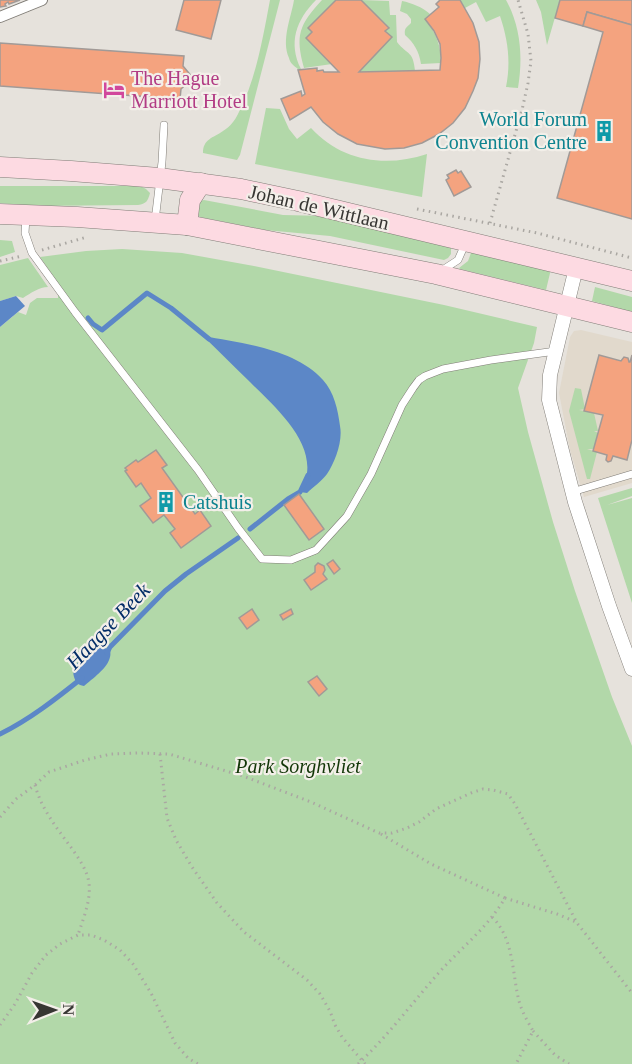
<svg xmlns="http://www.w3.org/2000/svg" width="632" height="1064" font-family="Georgia,serif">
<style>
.built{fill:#e1d9cc}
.green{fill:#b2d8a9}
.water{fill:#5c87c7}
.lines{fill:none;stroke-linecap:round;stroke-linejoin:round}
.stream{stroke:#5c87c7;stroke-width:5}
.building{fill:#f4a37f;stroke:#a19a97;stroke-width:1.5}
.service-casing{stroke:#807d77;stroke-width:8}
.pedestrian-casing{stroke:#807d77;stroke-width:12}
.minor-casing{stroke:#807d77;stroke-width:15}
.secondary-casing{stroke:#807d77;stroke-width:21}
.path{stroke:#aaa7a2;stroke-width:3;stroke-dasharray:1.5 4.5;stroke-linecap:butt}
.service{stroke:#fff;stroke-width:7}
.pedestrian{stroke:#fff;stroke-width:10}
.minor{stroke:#fff;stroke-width:14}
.secondary{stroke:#fddae2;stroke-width:20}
.labels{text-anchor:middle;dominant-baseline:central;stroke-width:4.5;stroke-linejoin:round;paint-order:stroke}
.hotel-label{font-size:20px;fill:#b23c85;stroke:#f3efe9;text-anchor:start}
.culture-label{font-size:20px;fill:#0d838f;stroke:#f3efe9;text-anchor:end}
.street-label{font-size:20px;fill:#373633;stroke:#f3efe9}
.park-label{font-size:20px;font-style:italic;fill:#133708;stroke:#f3efe9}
.water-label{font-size:21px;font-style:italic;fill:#032d67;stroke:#f3efe9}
</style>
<rect width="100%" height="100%" fill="#e6e2dc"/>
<path class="built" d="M581,330L632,342V483L584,497L570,450L559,393L570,337L574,331Z"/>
<g class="green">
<path d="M270,0H280L240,155L237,160L203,153C203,139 213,138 223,131C230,127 235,120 238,114C256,80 263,37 270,0Z"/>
<path d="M294,0H316C296,20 288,43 301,69H298C294,66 290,63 289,58C281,40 291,18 294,0Z"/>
<path d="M322,0H336L309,28L312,32L306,38L332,64L304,68C295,35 299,25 322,0Z"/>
<path d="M361,0L389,1L390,15H396L397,42C408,56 413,50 415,71L359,72L391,37L385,31L389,27Z"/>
<path d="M460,0H506C521,27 523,58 518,88L506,87C511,62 508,40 500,16L486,22L476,2L465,8Z"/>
<path d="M536,0H560L547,45L541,12Z"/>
<path d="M402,1C412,3 422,7 430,14L425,19C436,33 441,45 441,63L421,64C419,51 414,43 405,35C404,28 406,28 411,23V19L407,14L400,11Z"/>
<path d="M266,108L280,109L289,129L297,139L311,128C341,161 385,168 427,154L422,197L255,164Z"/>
<path d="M0,186H140L146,189L150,193C148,201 146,204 138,205L31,206L0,203Z"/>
<path d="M204,200L283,215L326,216L446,245L451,248V254L448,258L444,260L330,236L265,230L200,217L196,213L200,201Z"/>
<path d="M0,240L12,241L15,252L0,257Z"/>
<path d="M122,249L182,253L254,266L444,305L537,327L534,343L518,388L528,432L553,522L575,591L612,697L632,746V1064H0V327L18,312L26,315L30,303L37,298H58V283L40,257L86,251Z"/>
<path d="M473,251L551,269L546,290L460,269L459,268L468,261L471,253Z"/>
<path d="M28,258L48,287C39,287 31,293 23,298L16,296L0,301V265Z"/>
<path d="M595,287L632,297V312L592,301Z"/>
<path d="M575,388L581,389L585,409L579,410L594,413L598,431H594L598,433L594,449H587L597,452L590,479H587L569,411Z"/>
<path d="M632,488V496L607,505L632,498V603L598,498Z"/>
</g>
<g class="water">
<path d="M16,296L25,306L0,327V301Z"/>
<path d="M203,336C242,343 295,349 323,380C334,392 338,410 340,426C343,441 335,462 327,474C322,481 313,487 307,493L300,492C326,450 277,409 250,382C234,367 219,351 203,336Z"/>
<path d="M102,647L108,649L110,647C110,649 111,655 110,657C108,668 92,679 84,686C78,685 76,683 74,677C70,662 91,652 102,647Z"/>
</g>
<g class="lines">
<g class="stream">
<path d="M88,318L93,324L102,330L147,293L171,308L209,339"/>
<path d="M250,529L288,499L300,492L308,475"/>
<path d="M107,653L110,647L165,591L186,574L238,538"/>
<path d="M0,734C29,720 57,698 82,678"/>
</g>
</g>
<g class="building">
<path d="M0,0H20L9,4L8,2L5,4L6,6L0,7Z"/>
<path d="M184,0H221L211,39L176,30Z"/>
<path d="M336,0H361L389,28L385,31L392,37L359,72L440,70L441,58L440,44L434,31L425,19L439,7L436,4L440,0H460L473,23L479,42L480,59L478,78L473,91L465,108L453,123L439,134L422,143L404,148L385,149L357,144L338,134L323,122L311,107L290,120L281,99L301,91L302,96L305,94L298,70L317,68V71L323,70L324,72H339L306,38L312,32L308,28Z"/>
<path d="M632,0V25L587,12L583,26L555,18L560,0Z"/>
<path d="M587,12L632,25V219L557,198L603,32L583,26Z"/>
<path d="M0,43L184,56L183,66L193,78L181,89L180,99L124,95L125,92H119L117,94L114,91H108V94L0,86Z"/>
<path d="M456,170L458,173L461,171L471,187L454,196L446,180L449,178L447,175Z"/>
<path d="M599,355L621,361L624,357L628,358L629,362H630L632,355V440L627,460L613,456L611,461L608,462L606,460L607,455L593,451L603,415L584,411Z"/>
<path d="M156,450L167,465L162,468L195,514L200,510L211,526L181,548L170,533L175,529L164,515L153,523L140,506L151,498L141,483L136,487L125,471L127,470L125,468L136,460L138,462Z"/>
<path d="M299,494L324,529L309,540L284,505Z"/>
<path d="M333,560L340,569L334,574L327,564Z"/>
<path d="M318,563L324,566L325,570L323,574L327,579L311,590L304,580L315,572V566Z"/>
<path d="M252,609L259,620L247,629L239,618Z"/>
<path d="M291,609L293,614L283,620L280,615Z"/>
<path d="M317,676L327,689L319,696L308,682Z"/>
</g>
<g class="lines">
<defs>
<g id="service">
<path d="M26,217L25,233L32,253L75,312L198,470L238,528L262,559L291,560L316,550L347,516L371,474L402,405L413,388L419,380L425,376L443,369L491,360L556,351"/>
<path d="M155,221L162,162L164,125"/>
<path d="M441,271L458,260L466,242"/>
<path d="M572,492L632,474"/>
</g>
<path id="pedestrian" d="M0,17L42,0"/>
<path id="minor" d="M576,268L550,375L549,400L575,502L609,606L632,669"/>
<g id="secondary">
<path d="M0,167L71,171L159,178L241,189L298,201L632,281"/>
<path d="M0,214L77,217L187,225L436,274L632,322"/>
<path d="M187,225L190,200L201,183"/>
</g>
</defs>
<use href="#service" class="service-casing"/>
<use href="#pedestrian" class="pedestrian-casing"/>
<use href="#minor" class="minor-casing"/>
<use href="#secondary" class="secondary-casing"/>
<g class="path">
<path d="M417,209L537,233L632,258"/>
<path d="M490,223L522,110L528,83L531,61L528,34L518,0"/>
<path d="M42,250L87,237"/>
<path d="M0,261L22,256"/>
<path d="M160,754L167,818L176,840L192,867L217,903L244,932L307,980L320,994L330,1011L335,1025L342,1037L365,1064"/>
<path d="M35,785C41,808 56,827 70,846C78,857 88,871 89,884C91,901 83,919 78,935"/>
<path d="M0,817L16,799L35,785L49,772L85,760L111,754L138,753L169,754L243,776L311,802L379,833H392L407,828L419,822L436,809L471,793L483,789L493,790L508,794L515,804L577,923L632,993"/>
<path d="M381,834L431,864L505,898"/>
<path d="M492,917C514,938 512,973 519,1001C522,1012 528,1022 533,1031L516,1064"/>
<path d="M0,1025L15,1004L32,973L46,955L60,944L78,935H91L104,940L120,950L133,964L151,993L175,1043L188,1058L198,1064"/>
<path d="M533,1031L555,1055L569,1064"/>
<path d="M358,1064C389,1035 415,999 444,967C465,945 490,924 505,898L557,914L576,922"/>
</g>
<use href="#service" class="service"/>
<use href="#pedestrian" class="pedestrian"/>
<use href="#minor" class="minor"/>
<use href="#secondary" class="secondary"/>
</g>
<defs>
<symbol id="hotel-bare" viewBox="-9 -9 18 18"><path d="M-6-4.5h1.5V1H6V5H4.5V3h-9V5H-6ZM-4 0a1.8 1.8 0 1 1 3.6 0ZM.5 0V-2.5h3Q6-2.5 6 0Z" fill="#d1479c" stroke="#f3efe9" stroke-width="2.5" paint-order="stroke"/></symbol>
<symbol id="building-bare" viewBox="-9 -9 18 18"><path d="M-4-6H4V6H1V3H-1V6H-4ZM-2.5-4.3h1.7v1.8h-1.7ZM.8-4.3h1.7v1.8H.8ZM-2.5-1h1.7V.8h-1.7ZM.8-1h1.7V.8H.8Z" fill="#0f9aa8" stroke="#f3efe9" stroke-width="2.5" paint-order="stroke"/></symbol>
</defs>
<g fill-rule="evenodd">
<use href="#hotel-bare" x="99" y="75" width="30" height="30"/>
<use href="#building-bare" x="589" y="116" width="30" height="30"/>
<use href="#building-bare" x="151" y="487" width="30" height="30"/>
</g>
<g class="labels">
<g class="hotel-label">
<text x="131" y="78">The Hague<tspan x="131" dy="23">Marriott Hotel</tspan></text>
</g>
<g class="culture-label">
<text x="587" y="119">World Forum<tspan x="587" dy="23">Convention Centre</tspan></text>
<text x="183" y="502" text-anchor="start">Catshuis</text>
</g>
<g class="street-label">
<text transform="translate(319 207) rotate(13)">Johan de Wittlaan</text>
</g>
<g class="park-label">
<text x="298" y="766">Park Sorghvliet</text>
</g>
<g class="water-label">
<text transform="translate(108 626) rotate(-46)">Haagse Beek</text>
</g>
</g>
<g transform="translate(54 1010) rotate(89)" stroke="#f3efe9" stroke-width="4.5" paint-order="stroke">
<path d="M0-4.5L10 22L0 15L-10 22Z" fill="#373633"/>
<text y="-9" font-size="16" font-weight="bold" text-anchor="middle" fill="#373633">N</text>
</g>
</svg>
